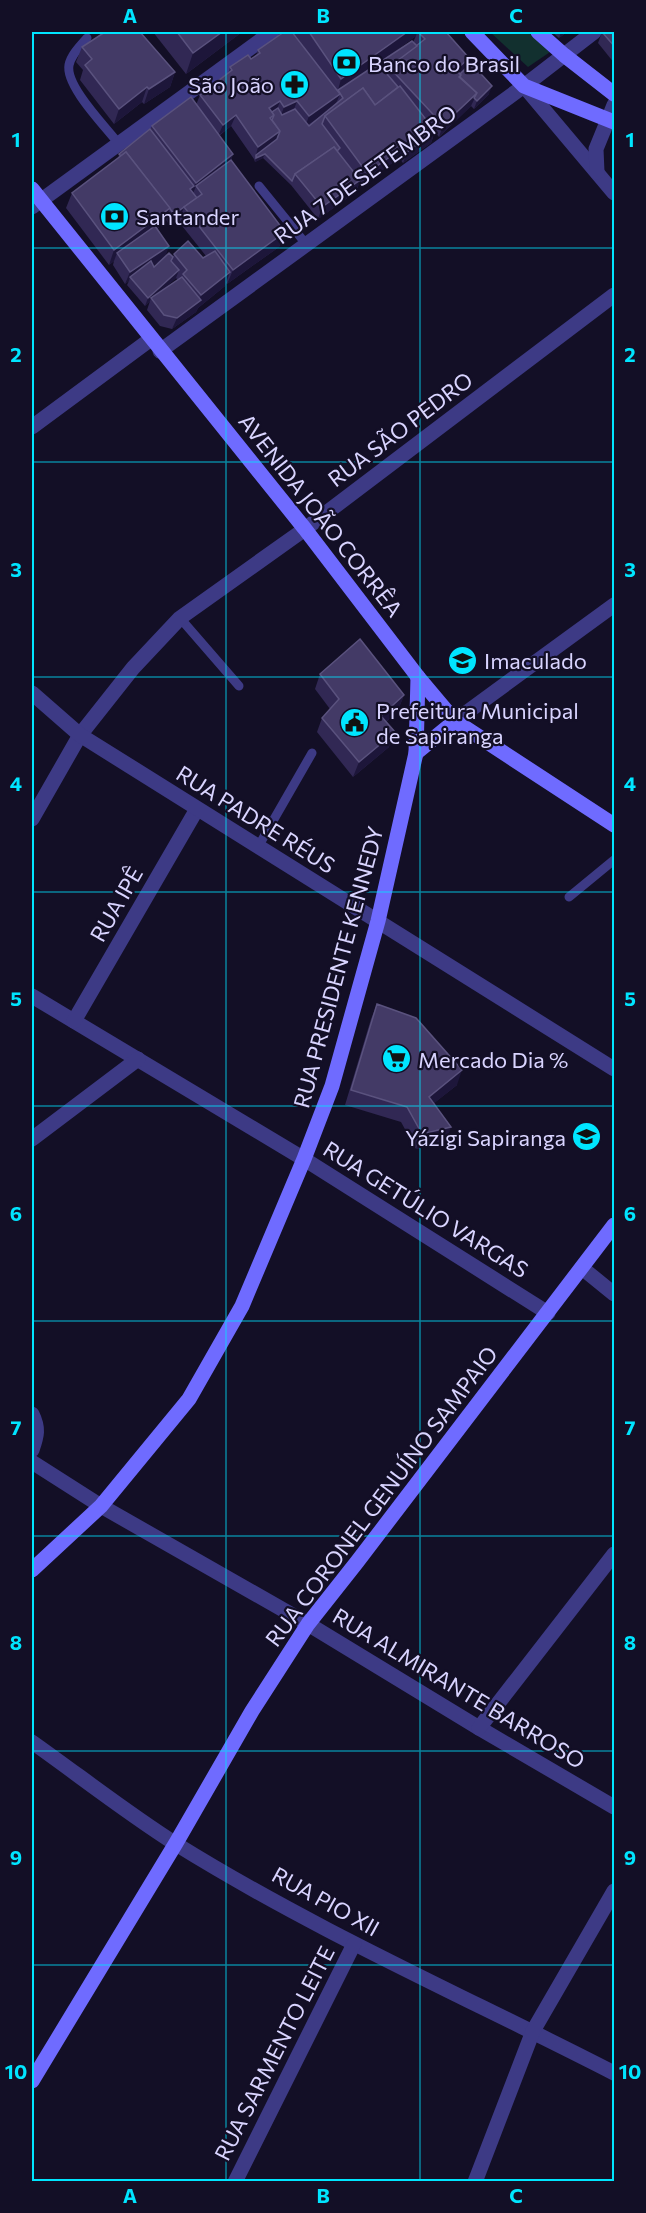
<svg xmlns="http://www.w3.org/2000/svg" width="646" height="2213" font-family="Commissioner,sans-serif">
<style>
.green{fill:#12302f}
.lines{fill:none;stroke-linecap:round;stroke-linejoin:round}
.service{stroke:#3d3a85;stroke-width:9}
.minor{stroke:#3d3a85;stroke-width:15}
.tertiary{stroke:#3d3a85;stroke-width:15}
.secondary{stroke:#6f6bff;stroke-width:15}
.wall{fill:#312854;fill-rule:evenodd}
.shaded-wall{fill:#1d163a}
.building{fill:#433a66;stroke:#5a527e;stroke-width:1.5}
.grid{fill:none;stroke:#00e5ff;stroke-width:1.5;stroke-opacity:0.55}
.labels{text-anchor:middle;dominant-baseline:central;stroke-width:4.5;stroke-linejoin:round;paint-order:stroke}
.poi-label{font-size:22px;fill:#d9d4ff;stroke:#130f26;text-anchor:start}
.street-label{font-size:22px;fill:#d9d4ff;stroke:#130f26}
.neatline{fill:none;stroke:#00e5ff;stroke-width:2}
.grid-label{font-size:20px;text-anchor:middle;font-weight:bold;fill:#00e5ff}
</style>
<rect width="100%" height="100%" fill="#130f26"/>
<path class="green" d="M490,32H529L550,52L528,67Z"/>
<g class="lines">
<g class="service">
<path d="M87,38C80,46 71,55 69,65C65,86 106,127 118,143"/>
<path d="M259,186L306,244"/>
<path d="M180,618L239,686"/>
<path d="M258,847L312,753"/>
<path d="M569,897L614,860"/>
</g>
<g class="minor">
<path d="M524,86L614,193"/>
<path d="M597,172L596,149L614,105"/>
<path d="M32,207L272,32"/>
<path d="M160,351L524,86L594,32"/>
<path d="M32,427L151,339"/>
<path d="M455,721L614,605"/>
<path d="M32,819L80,735L133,668L180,618L305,529L614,295"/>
<path d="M32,996L304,1159L548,1313"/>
<path d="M74,1021L197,809"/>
<path d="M32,1139L138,1059"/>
<path d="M582,1268L614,1294"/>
<path d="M32,1414C39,1428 37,1436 32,1450"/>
<path d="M32,1462L101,1506L308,1624L479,1728L614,1807"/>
<path d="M479,1728L614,1554"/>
<path d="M32,1742C80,1776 127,1813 176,1844C316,1931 468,1998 614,2073"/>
<path d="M235,2182L354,1944"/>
<path d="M475,2182L533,2031L614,1891"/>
</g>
<path class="tertiary" d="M32,693L80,735L614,1069"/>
<g class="secondary">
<path d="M472,32L524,86L614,122"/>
<path d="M538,32L564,55L614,94"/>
<path d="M32,189L305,529L418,677L455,721L614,825"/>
<path d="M416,753L455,721"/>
<path d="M32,1570L101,1506L189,1399L242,1306L304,1159L332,1086L378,921L416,753L418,677"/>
<path d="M32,2081L176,1843L252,1711L308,1624L357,1562L614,1225"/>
</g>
</g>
<g class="wall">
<path d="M101,32H140L175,72L170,87L144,104L142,102L114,124L80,80L83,70L76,62L82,47L100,35Z"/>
<path d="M153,32H242L186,74Z"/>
<path d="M293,32H446L469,58L465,69L489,94L474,109L471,106L439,137L435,132L431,143L403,163L399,158L363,184L360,181L356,192L318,219L291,185L263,158L255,162L254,159L231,126L219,136L233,154L231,160L285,232L279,247L227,284L226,283L225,286L198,308L196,312L172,329L160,326L147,310L150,301L145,306L127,285L129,281L125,284L113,265L114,261L109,265L66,208L72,193L118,159L119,154L150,129L152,126L196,105L200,95L228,74L230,67L256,56L258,50L304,47ZM416,36L413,42L383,60L406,43ZM180,219L179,222L206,256L203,258L174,254L173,257H165L157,229L164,223L166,220L170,226ZM164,258L154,267L153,265ZM176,278L178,280L159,293Z"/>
<path d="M552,32H567L559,38Z"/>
<path d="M602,32H615V64L598,43Z"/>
<path d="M320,674L404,695L398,710L386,722L389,747L353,777L317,732L322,718L330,709L315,689Z"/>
<path d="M377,1004L457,1085L434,1103L446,1142L416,1149L401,1122L345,1105L371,1019Z"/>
</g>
<g class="shaded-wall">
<path d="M222,32H242L186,74L193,53Z"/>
<path d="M407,32H417L416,36L339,92L338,90L341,79Z"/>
<path d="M561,32H567L559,38Z"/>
<path d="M469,58L465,69L452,81L456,70Z"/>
<path d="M175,72L170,87L144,104L149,89Z"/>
<path d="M492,86L489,94L474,109L477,101Z"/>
<path d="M147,87L142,102L114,124L119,109Z"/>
<path d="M477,93L471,106L439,137L443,125Z"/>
<path d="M340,94L335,106L305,127L309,116Z"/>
<path d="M280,101L276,112L268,117L269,108Z"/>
<path d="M297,101L293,112L280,118L284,107Z"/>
<path d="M236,115L231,126L218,136L223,125Z"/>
<path d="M280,131L275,143L256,155L258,147Z"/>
<path d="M435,131L431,143L403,163L407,152Z"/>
<path d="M404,147L399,158L363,184L367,173Z"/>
<path d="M233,154L228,169L196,186L192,196L190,189L194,186L196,183Z"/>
<path d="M265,154L263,158L255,162L256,158Z"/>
<path d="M360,180L356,192L318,219L322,207Z"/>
<path d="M184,207L180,219L170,226L174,214Z"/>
<path d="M170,208L164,223L119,257L117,253L114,261L109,265L114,250Z"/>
<path d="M285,232L279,247L227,284L233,270Z"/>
<path d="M169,246L165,258L132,279L130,277L129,281L125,284L130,272Z"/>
<path d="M179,270L176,278L152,300L151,298L150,301L145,306L148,298Z"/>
<path d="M230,272L225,286L198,308L196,312L172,329L177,318L198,302L201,295Z"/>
<path d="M404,695L398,710L376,731L381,716Z"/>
<path d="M395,732L389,747L353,777L359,762Z"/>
<path d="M462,1070L457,1085L423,1112L429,1097Z"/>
<path d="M451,1127L446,1142L416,1149L422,1134Z"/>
</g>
<g class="building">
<path d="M105,32H140L175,72L149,89L147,87L119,109L85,65L92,59L82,47Z"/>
<path d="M177,32H222L193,53Z"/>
<path d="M284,32H292L340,94L309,116L297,101L284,107L280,101L269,108L274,115L270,118L280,131L258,147L236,115L223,125L200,95L232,70L230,67L248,55L251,59L260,53L258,50Z"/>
<path d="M309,32H407L341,79Z"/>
<path d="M418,32H446L469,58L456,70L461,75L459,77L477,93L443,125L389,67L425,39Z"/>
<path d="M602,32H615V47Z"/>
<path d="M412,41L417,46L389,67L387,74L398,87L375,105L363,88L325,116L322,124L340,148L337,151L334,147L295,174L292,181L265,154L256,158V155L277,139L280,131L272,120L274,115L272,112L278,108L282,115L295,109L309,126L343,98L338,90Z"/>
<path d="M471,63L492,86L477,101L474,98L477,93L460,77L461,75L460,74Z"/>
<path d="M400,86L435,131L407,152L404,147L367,173L325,116L363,88L375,105Z"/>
<path d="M191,97L233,154L196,183L152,126Z"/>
<path d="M150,129L194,186L190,189L197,198L174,214L126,152L121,156L119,154Z"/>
<path d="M334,147L360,180L322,207L295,174Z"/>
<path d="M126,152L170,208L114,250L72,193Z"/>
<path d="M231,160L285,232L233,270L184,207L202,194L196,186Z"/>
<path d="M155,226L169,246L130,272L117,253Z"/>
<path d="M188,241L203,258L215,251L230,272L201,295L183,274L187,270L174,254Z"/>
<path d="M169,253L173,257L171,261L179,270L148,298L130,277L151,261L154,267Z"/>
<path d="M182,277L201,300L177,318L164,315L151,298Z"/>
<path d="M360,639L404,695L381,716L395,732L359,762L322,718L339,699L320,674Z"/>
<path d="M377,1004L416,1018L462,1070L429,1097L451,1127L422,1134L407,1107L351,1090Z"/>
</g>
<path class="grid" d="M226,32V2182M420,32V2182M32,248H614M32,462H614M32,677H614M32,892H614M32,1106H614M32,1321H614M32,1536H614M32,1751H614M32,1965H614"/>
<defs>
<symbol id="bank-disc" viewBox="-11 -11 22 22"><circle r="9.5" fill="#00e5ff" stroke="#130f26"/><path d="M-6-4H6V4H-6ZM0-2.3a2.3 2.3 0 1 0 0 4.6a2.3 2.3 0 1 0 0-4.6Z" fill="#111"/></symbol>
<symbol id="pharmacy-disc" viewBox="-11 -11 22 22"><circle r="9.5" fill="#00e5ff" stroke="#130f26"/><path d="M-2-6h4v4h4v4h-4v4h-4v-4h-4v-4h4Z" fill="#111"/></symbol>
<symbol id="school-disc" viewBox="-11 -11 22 22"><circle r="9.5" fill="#00e5ff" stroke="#130f26"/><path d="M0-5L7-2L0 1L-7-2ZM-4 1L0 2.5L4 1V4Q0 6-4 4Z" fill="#111"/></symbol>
<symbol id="civic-disc" viewBox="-11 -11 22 22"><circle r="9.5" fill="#00e5ff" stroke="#130f26"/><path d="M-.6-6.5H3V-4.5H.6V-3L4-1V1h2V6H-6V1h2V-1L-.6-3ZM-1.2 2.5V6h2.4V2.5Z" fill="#111"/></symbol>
<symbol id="supermarket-disc" viewBox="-11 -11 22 22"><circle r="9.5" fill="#00e5ff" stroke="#130f26"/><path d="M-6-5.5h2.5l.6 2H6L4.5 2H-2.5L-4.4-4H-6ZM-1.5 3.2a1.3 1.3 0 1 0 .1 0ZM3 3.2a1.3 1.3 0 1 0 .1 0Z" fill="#111"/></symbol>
</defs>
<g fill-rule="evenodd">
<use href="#bank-disc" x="330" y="46" width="33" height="33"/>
<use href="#pharmacy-disc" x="278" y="68" width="33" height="33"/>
<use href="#bank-disc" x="98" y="200" width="33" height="33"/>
<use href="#school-disc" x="446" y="644" width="33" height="33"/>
<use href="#civic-disc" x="338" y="706" width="33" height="33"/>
<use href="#supermarket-disc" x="380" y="1042" width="33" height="33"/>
<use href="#school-disc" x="570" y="1120" width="33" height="33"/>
</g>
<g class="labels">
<g class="poi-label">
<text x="368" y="63">Banco do Brasil</text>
<text x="274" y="84" text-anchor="end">São João</text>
<text x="136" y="216">Santander</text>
<text x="484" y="660">Imaculado</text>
<text x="376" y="710">Prefeitura Municipal<tspan x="376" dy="25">de Sapiranga</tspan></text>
<text x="418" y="1059">Mercado Dia %</text>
<text x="566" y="1137" text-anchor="end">Yázigi Sapiranga</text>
</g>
<g class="street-label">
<text transform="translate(365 174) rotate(-36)">RUA 7 DE SETEMBRO</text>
<text transform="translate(400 429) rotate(-37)">RUA SÃO PEDRO</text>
<text transform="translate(321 515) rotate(52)">AVENIDA JOÃO CORRÊA</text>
<text transform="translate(256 819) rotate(32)">RUA PADRE RÉUS</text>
<text transform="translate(116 904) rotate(-60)">RUA IPÊ</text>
<text transform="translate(338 967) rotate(-75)">RUA PRESIDENTE KENNEDY</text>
<text transform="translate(426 1209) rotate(32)">RUA GETÚLIO VARGAS</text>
<text transform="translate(381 1496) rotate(-53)">RUA CORONEL GENUÍNO SAMPAIO</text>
<text transform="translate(459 1688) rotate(31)">RUA ALMIRANTE BARROSO</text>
<text transform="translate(326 1901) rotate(29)">RUA PIO XII</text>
<text transform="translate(274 2053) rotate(-63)">RUA SARMENTO LEITE</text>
</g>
</g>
<rect width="646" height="2213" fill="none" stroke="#130f26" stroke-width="66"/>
<rect x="33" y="33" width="580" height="2147" class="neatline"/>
<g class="grid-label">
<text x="130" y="23">A</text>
<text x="323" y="23">B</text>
<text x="516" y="23">C</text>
<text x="16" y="147">1</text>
<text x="630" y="147">1</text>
<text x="16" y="362">2</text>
<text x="630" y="362">2</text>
<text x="16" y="577">3</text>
<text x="630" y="577">3</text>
<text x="16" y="791">4</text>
<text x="630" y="791">4</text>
<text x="16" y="1006">5</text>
<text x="630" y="1006">5</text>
<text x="16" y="1221">6</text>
<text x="630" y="1221">6</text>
<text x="16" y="1435">7</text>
<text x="630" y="1435">7</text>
<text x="16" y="1650">8</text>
<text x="630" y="1650">8</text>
<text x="16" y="1865">9</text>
<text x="630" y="1865">9</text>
<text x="16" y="2079">10</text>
<text x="630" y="2079">10</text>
<text x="130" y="2203">A</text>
<text x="323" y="2203">B</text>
<text x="516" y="2203">C</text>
</g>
</svg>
